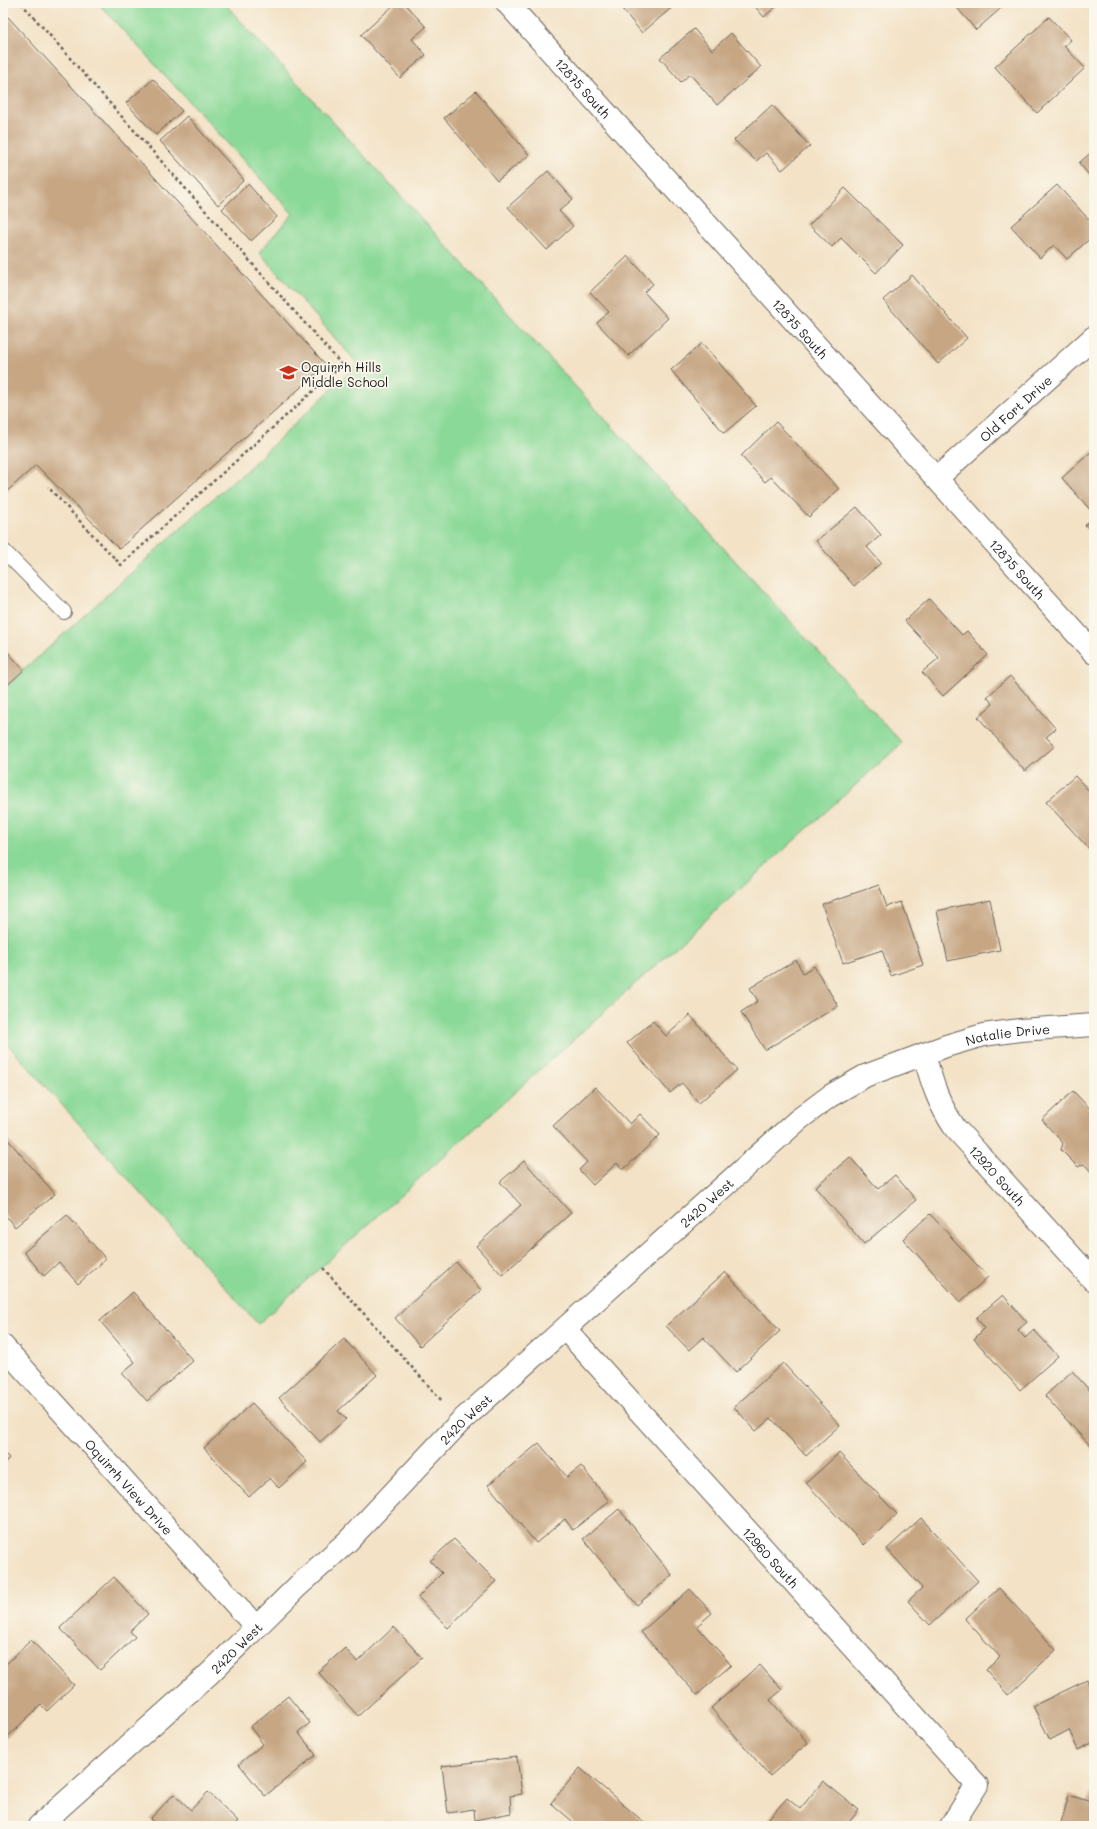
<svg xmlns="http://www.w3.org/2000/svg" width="1097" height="1829" font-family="Mali,sans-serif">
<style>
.green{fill:#8bd998;stroke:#547a5a}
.building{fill:#c6a683}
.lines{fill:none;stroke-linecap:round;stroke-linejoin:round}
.lane-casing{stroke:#676158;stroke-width:16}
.street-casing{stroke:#676158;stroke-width:24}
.path{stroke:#676158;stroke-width:2.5;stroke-dasharray:3 3;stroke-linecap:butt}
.lane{stroke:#fff;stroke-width:14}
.street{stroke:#fff;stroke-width:22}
.labels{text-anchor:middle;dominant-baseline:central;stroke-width:3.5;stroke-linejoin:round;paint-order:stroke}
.street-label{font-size:13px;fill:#1c1c1c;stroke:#fbf7ec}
.poi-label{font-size:13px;fill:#1c1c1c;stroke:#fbf7ec;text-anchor:start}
</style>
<rect width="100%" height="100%" fill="#fbf7ec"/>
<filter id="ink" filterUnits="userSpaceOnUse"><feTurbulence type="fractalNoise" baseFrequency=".025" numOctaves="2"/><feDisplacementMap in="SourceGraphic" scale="8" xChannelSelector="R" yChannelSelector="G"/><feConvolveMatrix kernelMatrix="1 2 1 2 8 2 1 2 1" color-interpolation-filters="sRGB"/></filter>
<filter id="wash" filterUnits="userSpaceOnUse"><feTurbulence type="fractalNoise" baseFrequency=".012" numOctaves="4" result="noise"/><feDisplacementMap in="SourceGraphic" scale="16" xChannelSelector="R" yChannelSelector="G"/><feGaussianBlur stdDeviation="0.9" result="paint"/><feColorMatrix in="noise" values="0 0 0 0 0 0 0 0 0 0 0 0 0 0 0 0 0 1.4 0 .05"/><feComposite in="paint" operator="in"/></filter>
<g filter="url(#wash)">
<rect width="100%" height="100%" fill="#f3e2c6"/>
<path class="green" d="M98,3H224L902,743L258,1324L3,1039V689L236,478H238L358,364L259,252L293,214Z"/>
<g id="blocks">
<g class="building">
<path d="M396,3H404L426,27L412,39L426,55L400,78L361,35Z"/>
<path d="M617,3H677L642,33Z"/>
<path d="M752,3H780L764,17Z"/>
<path d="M953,3H1007L976,30Z"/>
<path d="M8,17L326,365L119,549L36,465L3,495V22Z"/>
<path d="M1049,17L1071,40L1064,46L1085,68L1037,113L995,67Z"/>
<path d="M694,29L712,50L731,33L761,67L717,105L690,74L681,82L660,58Z"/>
<path d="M153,79L182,111L156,135L126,103Z"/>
<path d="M476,91L529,155L497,181L444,118Z"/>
<path d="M772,105L810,146L782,170L766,153L756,161L734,140Z"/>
<path d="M187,116L244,180L218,205L160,141Z"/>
<path d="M1094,150V181L1079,163Z"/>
<path d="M548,171L573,199L559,211L573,226L547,250L508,207Z"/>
<path d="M248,184L277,217L251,241L222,209Z"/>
<path d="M1057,185L1094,225V235L1067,259L1054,245L1040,258L1011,226Z"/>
<path d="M845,188L903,245L876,273L841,238L832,247L809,225Z"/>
<path d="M628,256L653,284L644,292L668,318L628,356L597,323L609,312L590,292Z"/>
<path d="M912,275L967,338L938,364L883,300Z"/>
<path d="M702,343L756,406L724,433L671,370Z"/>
<path d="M776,422L839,489L809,517L771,477L765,482L741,456Z"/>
<path d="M1094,449V514L1062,478Z"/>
<path d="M857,507L881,535L867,547L881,563L854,586L816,541Z"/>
<path d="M1094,517V535L1085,525Z"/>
<path d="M929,599L962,635L967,631L988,655L943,696L922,672L939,658L905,621Z"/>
<path d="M3,647L24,670L3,689Z"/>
<path d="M1010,676L1056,729L1046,737L1055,746L1025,771L978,717L993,704L987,697Z"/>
<path d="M1075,776L1094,796V845L1089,849L1046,802Z"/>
<path d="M879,885L887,907L902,902L923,965L891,976L882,950L843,963L822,904Z"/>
<path d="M990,899L1000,950L948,961L937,911Z"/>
<path d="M796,960L803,973L814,966L838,1006L765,1050L741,1012L758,1001L750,988Z"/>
<path d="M690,1015L737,1070L699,1103L682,1083L670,1093L627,1043L653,1021L666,1036Z"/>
<path d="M595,1087L630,1124L640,1114L660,1135L623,1170L617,1163L593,1185L579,1170L587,1162L553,1126Z"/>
<path d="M1073,1091L1094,1113V1175L1084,1164L1078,1167L1061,1150L1063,1143L1042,1120Z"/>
<path d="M3,1134L55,1194L15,1227L3,1213Z"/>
<path d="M850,1157L878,1189L895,1175L916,1200L864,1244L815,1187Z"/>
<path d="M524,1161L571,1213L502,1275L476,1246L521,1205L500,1182Z"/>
<path d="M930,1214L988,1277L960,1302L903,1239Z"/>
<path d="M67,1215L106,1259L78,1284L59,1262L44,1276L24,1252Z"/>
<path d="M456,1262L481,1290L420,1346L395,1318Z"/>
<path d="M725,1272L780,1331L736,1372L703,1337L689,1350L666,1326Z"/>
<path d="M133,1292L193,1361L147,1401L122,1373L135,1362L100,1321Z"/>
<path d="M1003,1295L1027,1322L1018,1330L1025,1338L1034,1330L1058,1356L1020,1390L974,1339L985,1328L976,1318Z"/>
<path d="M344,1339L377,1375L338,1411L346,1419L320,1442L279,1398Z"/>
<path d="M783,1363L840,1425L806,1456L771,1418L756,1431L734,1407Z"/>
<path d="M1072,1371L1094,1395V1450L1045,1396Z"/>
<path d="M252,1403L307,1462L279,1488L270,1478L249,1497L204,1448Z"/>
<path d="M539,1443L567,1477L581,1466L609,1501L573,1530L565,1519L536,1543L488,1485Z"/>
<path d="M3,1452L9,1458L3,1465Z"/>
<path d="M839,1453L897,1514L864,1545L806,1483Z"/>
<path d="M619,1509L672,1575L637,1605L583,1539Z"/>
<path d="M921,1518L978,1581L930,1625L908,1601L922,1588L887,1549Z"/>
<path d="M454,1539L496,1581L448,1628L418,1597L442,1573L430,1561Z"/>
<path d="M114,1577L148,1614L130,1631L135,1637L100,1670L60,1628Z"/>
<path d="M999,1588L1056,1650L1008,1695L986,1670L1000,1657L965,1619Z"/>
<path d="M690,1589L712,1613L697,1626L731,1665L697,1695L641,1632Z"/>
<path d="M394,1627L422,1658L358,1716L318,1672L345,1648L357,1662Z"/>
<path d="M31,1640L74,1685L47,1711L41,1705L3,1741V1667Z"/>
<path d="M760,1665L782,1690L770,1700L808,1743L770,1776L711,1708Z"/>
<path d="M1087,1680L1094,1695V1742L1078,1750L1069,1730L1050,1740L1033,1706Z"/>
<path d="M288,1696L310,1723L298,1732L316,1755L265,1796L239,1764L263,1744L250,1727Z"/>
<path d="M517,1757L522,1794L510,1796L511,1813L475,1820L474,1809L448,1813L442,1766Z"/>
<path d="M580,1768L645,1823L642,1826H578L551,1803Z"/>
<path d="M823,1781L859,1810L846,1826H779L769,1818L787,1798L800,1809Z"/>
<path d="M1093,1784L1094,1785V1826H1060L1069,1795L1088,1801Z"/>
<path d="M208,1792L238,1821L233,1826H158L150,1819L174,1794L191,1810Z"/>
</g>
</g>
</g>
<g filter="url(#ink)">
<use href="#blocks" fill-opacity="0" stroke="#676158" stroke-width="1"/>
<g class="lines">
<defs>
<path id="lane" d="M3,550L64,612"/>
<g id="street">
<path id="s1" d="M507,3L1094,653"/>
<path id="s2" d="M937,478L1094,337"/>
<path id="s3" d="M924,1054C932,1083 938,1103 955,1128L1094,1281"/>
<path id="s4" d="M566,1330L977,1785L951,1826"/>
<path id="s5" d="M3,1346L256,1627"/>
<path id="s6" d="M39,1826L210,1673L298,1586L348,1541L460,1422L798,1120L830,1096L865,1076L946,1046L983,1035L1020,1030L1094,1025"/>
</g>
</defs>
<use href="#lane" class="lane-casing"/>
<use href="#street" class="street-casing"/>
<g class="path">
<path d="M3,3L22,4L342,365L121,565L48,487"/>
<path d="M323,1268L443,1402"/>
</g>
<use href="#lane" class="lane"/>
<use href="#street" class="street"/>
</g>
</g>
<defs>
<symbol id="school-bare" viewBox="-9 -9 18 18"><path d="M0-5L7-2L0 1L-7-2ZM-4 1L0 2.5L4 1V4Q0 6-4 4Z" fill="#c8321e" stroke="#fbf7ec" stroke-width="2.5" paint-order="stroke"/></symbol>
</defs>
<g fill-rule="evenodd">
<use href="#school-bare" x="276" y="360" width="25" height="25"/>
</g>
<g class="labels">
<g class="street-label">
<text stroke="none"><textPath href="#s1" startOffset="114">12875 South</textPath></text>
<text stroke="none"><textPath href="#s1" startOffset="438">12875 South</textPath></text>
<text stroke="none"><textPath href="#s2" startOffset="105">Old Fort Drive</textPath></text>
<text stroke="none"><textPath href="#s1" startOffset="762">12875 South</textPath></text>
<text stroke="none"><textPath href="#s6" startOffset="1267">Natalie Drive</textPath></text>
<text stroke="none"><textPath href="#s3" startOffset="144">12920 South</textPath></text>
<text stroke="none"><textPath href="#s6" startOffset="914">2420 West</textPath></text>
<text stroke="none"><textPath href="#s6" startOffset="590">2420 West</textPath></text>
<text stroke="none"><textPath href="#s5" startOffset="189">Oquirrh View Drive</textPath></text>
<text stroke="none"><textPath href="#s4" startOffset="306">12960 South</textPath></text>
<text stroke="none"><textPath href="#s6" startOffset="266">2420 West</textPath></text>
</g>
<g class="poi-label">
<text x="301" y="366">Oquirrh Hills<tspan x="301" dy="15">Middle School</tspan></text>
</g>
</g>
<rect width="1097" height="1829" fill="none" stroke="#fbf7ec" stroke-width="16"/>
</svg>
